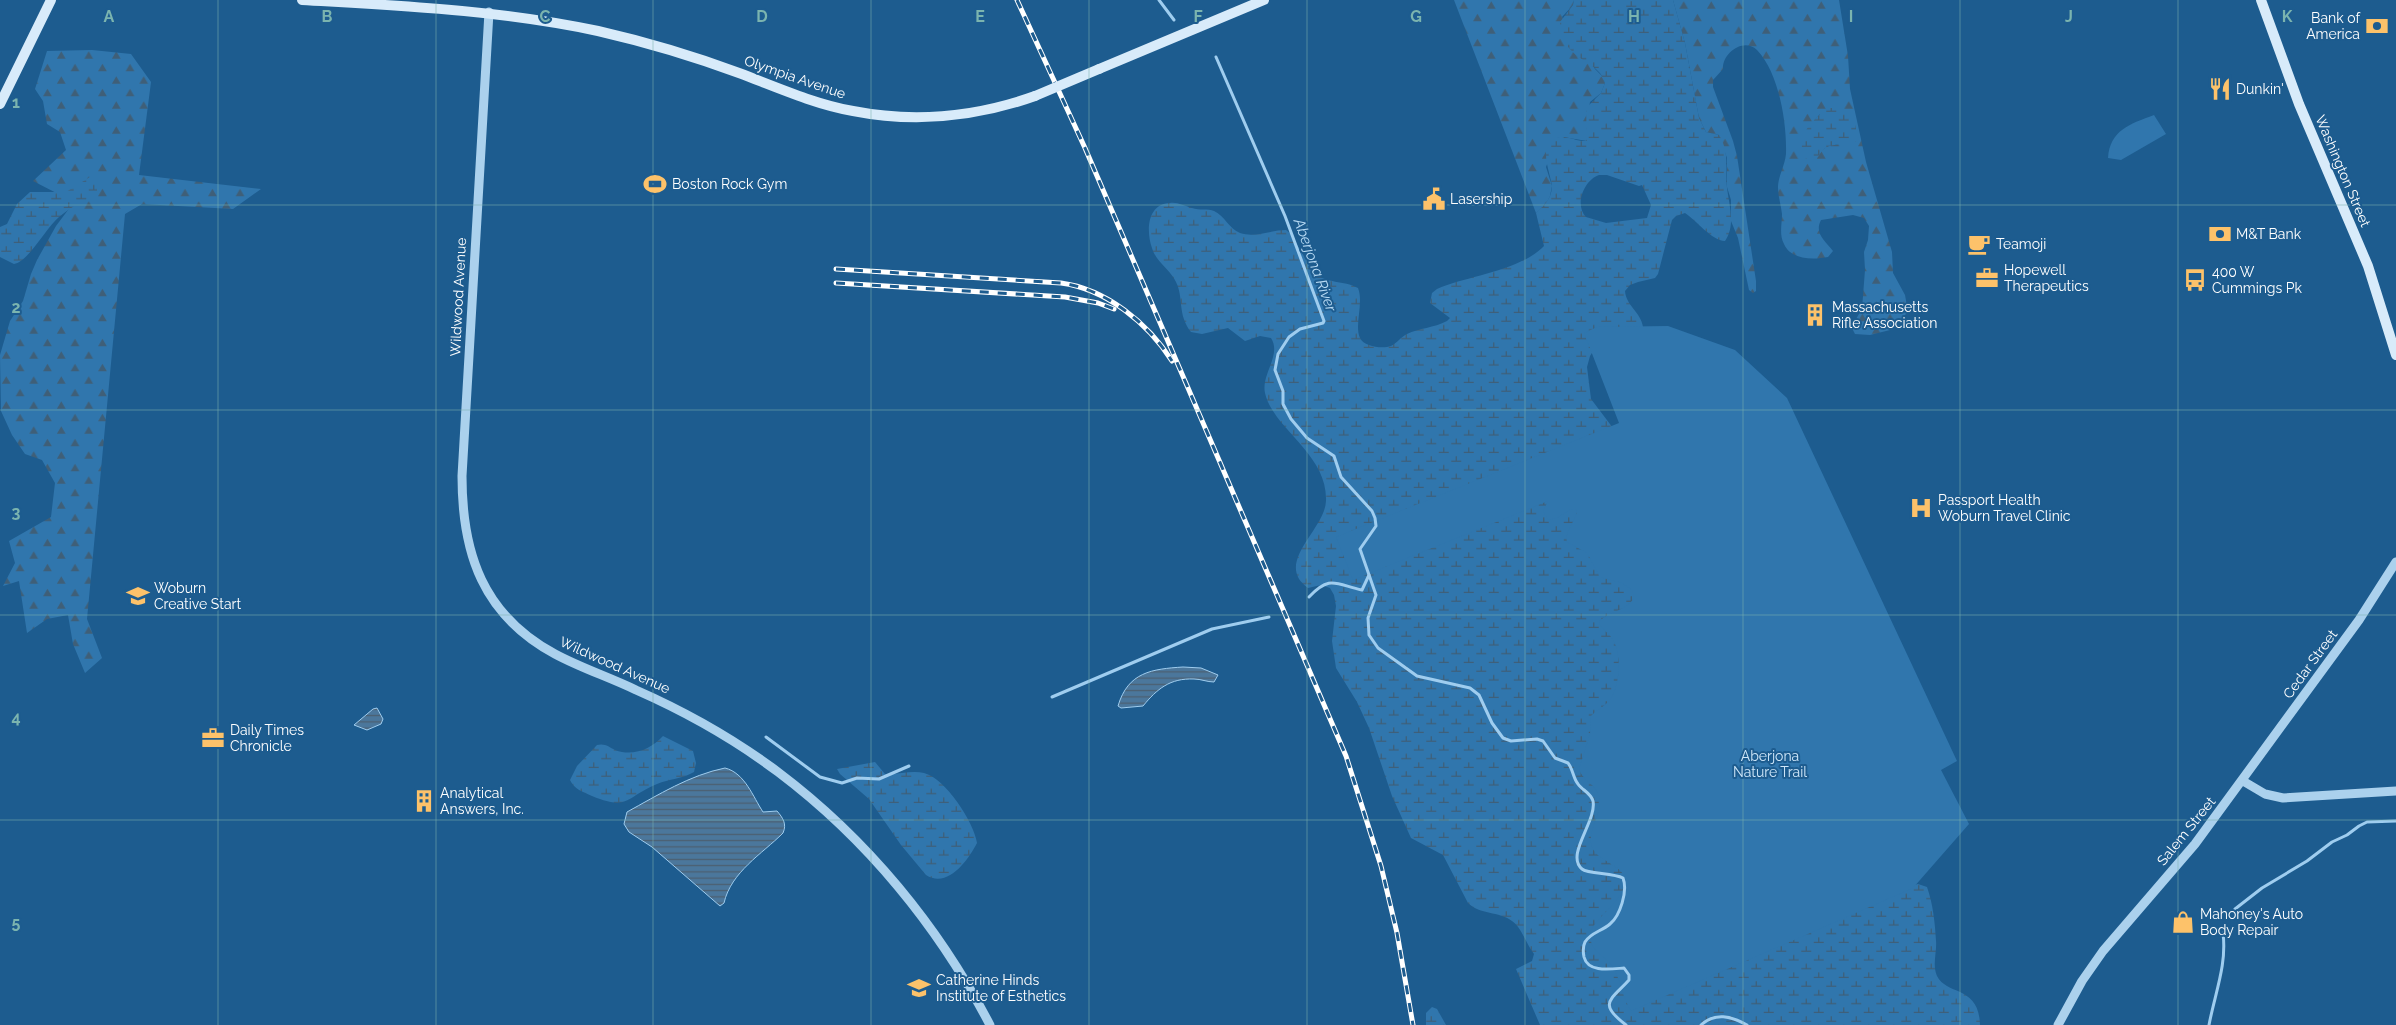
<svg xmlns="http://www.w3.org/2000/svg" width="2396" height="1025" font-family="Raleway,sans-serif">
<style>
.forest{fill:url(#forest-firs);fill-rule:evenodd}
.wetland{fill:url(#wetland-marsh);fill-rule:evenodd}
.green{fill:#3076ad}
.water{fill:url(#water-rules);stroke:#9fcdef}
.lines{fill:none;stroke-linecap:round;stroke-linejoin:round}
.stream{stroke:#9fcdef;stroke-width:3}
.tertiary{stroke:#abd1ed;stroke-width:9}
.secondary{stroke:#d8ebfa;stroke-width:10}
.rail-casing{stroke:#fff;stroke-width:5}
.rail{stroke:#1d5c8f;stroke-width:3;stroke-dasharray:9;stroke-linecap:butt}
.secondary-bridge{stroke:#d8ebfa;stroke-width:10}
.grid{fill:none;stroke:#7bb4af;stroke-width:1;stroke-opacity:0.55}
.labels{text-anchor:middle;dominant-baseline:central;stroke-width:4;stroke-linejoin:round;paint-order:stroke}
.poi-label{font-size:14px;fill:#fff;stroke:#1d5c8f;text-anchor:start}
.street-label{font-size:14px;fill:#fff;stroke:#1d5c8f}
.park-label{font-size:14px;fill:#d1e8fa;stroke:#1d5c8f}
.water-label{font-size:15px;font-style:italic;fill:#b7daf4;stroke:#1d5c8f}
.grid-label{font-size:16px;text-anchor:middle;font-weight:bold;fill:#7bb4af;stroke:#1d5c8f;stroke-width:4;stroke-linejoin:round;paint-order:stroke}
</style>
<defs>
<pattern id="forest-firs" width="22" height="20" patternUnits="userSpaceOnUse" patternTransform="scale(1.25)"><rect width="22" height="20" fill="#3076ad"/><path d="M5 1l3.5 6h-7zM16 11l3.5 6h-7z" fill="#3f5f78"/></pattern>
<pattern id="wetland-marsh" width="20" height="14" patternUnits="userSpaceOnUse" patternTransform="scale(1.25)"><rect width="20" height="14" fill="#3076ad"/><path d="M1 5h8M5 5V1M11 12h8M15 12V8" fill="none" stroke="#3f5f78"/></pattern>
<pattern id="water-rules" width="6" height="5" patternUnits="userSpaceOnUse" patternTransform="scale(1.25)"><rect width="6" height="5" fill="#4b779c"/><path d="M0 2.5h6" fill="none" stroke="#4c5f70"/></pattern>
</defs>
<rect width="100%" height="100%" fill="#1d5c8f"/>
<g class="forest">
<path d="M1454,0H1574L1573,5L1562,17L1595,69L1604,78L1605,83L1601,93L1590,102L1587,118V141L1563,137L1557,138L1546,167L1552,186L1550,196L1546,204L1536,213Z"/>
<path d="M1673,0H1839L1848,56L1850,89L1866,162L1892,252L1893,273L1905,295L1908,312L1890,330L1870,335L1855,334L1853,330V324L1862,309L1865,270L1864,252L1868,240L1869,226L1864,218L1853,215L1821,220C1814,233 1825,241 1833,251L1828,257C1813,260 1791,260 1784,244C1779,235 1782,224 1782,214C1781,205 1778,196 1778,187C1778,177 1785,165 1786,154C1787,123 1779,73 1757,50C1744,37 1722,53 1723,69L1713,80V87L1733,141L1737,156L1756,281V291L1753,293L1749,290L1738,238L1731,221V200L1727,187V158L1719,135L1706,132L1699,118L1685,43ZM1820,114L1837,145H1829L1821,151L1812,123Z"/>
<path d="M92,50L131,54L151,82L139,175L261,189L233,209L142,204L125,214L87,619L102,658L85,673L73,644L68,615L47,619L27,633L19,581L3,586L15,563L9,541L51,517L55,483L42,460L25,454L12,435L1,411L0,355L10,321L23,301L31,274L37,260L56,226L74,202L33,181L66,150L60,132L47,124L43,101L35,89L47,51Z"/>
</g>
<g class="wetland">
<path d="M1574,0H1673L1685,43L1699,118L1706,132L1719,135C1730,152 1725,169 1727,188C1729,205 1736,225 1725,241C1712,241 1696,220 1685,213L1676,216L1672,220L1658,274L1655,278L1638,282L1630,285L1625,291C1626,306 1641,312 1643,327L1595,348L1590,356L1587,367L1591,399L1619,436L1910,886L1918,884L1927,887C1933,904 1935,923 1936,941C1937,952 1932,965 1937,976C1947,996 1979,985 1980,1025H1540L1516,969L1532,961L1534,954C1526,944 1522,928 1512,921C1499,911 1480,915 1468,903L1443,855L1411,838L1392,796L1369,728L1357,702L1336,668L1332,641L1336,606L1334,595L1330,588L1321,585L1308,588C1273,563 1325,530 1326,501C1328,454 1273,429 1265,393C1261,374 1282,355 1271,338L1260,336L1245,341L1228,328L1202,334L1191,332C1177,314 1184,298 1176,282C1170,269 1156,262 1152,248C1146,231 1147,204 1170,203C1178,202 1184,206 1192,208C1199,211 1208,208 1214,211C1225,216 1229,229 1240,233C1255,238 1271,230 1286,230L1290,233L1314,273C1327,284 1343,280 1358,288C1364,303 1354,325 1360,338C1364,347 1383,349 1391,346C1397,343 1401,337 1407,334C1419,328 1434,328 1447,321L1450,318L1430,303L1432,293L1437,289C1467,276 1520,271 1544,246L1536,213C1544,205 1551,200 1552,187C1552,176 1534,140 1560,137C1569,136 1578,142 1587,141L1586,108L1601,93L1605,83C1600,59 1561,62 1560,22L1573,5ZM1599,175H1607L1639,186L1642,185L1651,205L1647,218L1606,223L1586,217C1574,205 1584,180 1599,175Z"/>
<path d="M1827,108H1837L1850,113L1856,127V141L1853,144C1840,145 1825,142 1819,156L1804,159C1797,134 1809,124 1827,108Z"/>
<path d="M90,177H97V195C84,200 71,207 59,217C46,228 28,262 14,264L0,257V227L7,224L17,204L30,192H66Z"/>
<path d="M663,736L693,751L696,763L694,772C682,779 669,779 657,784C624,798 629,811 592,796C583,792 574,789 570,780L577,766L597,745C605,743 609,747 615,750C633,757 651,749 663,736Z"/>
<path d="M875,762L885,774C898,775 911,770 924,773C945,778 974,822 977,843C968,860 948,889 926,875L901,845L869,799L840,774L837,769Z"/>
<path d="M1432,1007L1437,1009L1446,1025H1426V1013Z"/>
</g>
<g class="green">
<path d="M2154,115L2166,134L2121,160L2108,158C2110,130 2130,124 2154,115Z"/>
<path d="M1668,326L1735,350L1787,398L1957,761L1941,770L1969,824L1913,888L1631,1011C1623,998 1621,982 1614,969C1606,953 1587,954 1591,930C1600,914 1625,898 1626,880C1621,864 1600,862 1593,849C1585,834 1601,816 1600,800C1598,784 1583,782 1579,769L1590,734L1591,716C1596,710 1604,707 1609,701C1620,688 1622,654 1613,640C1609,632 1601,630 1599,622C1608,611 1625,612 1634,598L1632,590L1622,583L1600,577L1587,553L1567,542C1564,532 1576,521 1577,510L1571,509L1557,518L1548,520L1543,511L1548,501L1353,580L1336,537L1619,423L1584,333L1597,327Z"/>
</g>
<g class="water">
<path d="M1183,667L1201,668L1218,675L1214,682C1207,682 1201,679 1194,679C1170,678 1157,689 1143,706L1121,708L1118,706C1128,672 1152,669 1183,667Z"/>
<path d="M377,708L383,719L381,724L367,730L354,725L373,709Z"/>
<path d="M725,768C745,773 753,797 763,812L777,811C783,818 787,824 783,833C762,854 731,872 724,903L720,906L652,847L629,832L624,824L627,812C658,795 690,775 725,768Z"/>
</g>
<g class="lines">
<g class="stream">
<path d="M1159,0L1174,20"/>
<path d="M1216,57L1285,216L1324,321L1323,323L1300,329L1289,337L1278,354L1275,370L1283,391V404L1291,419L1307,438L1334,456L1341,477L1372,511L1375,518L1376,526L1360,549L1376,595L1368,618L1369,635L1378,648L1417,676L1470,688L1479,695L1492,723L1503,738L1511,741L1537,739L1543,741L1555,758L1568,763C1573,769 1573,778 1578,784C1582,790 1591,793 1593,801C1597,821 1565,855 1582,869C1588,874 1613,873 1623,878C1628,891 1620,916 1610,924C1602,931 1590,933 1585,942C1583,946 1583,952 1584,957C1588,973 1611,969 1624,968L1629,975V980C1611,1000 1597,1003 1626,1025"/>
<path d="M1309,597C1330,575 1335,584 1362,590L1369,575"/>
<path d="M1052,697L1212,629L1269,617"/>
<path d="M766,737L820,777L842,783L857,778L879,779L909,766"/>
<path d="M2235,909L2262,888L2307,861L2332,842L2347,835L2359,826L2367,822L2396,821"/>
<path d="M1701,1025C1715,1012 1731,1016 1747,1025"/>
<path d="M2209,1025C2215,993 2227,965 2223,933"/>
</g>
<g class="tertiary">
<path d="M489,12L462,476C462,554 483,615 555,654C581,668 609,677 636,690C686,712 734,739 778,772C867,839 939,927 990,1025"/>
<path d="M2243,781L2265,794L2283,798L2396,791"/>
<path d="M2058,1025L2082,981L2103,951L2195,844L2359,620L2396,562"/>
</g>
<g class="secondary">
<path d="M302,0C403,6 499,10 598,31C646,42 693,56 739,73C776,87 814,104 853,111C914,123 976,117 1035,96"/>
<path d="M2261,0L2299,104L2368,266L2396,355"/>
<path d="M1099,69L1264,0"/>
<path d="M0,104L51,0"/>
</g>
<defs>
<g id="rail">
<path d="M1017,0L1085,148L1346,756L1381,866L1397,933L1413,1025"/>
<path d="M836,269L1061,283C1106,289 1148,323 1172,361"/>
<path d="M836,283L1065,297L1098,303L1114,309"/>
</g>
</defs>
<use href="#rail" class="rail-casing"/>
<use href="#rail" class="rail"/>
<path class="secondary-bridge" d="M1035,96L1099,69"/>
</g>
<path class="grid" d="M218,0V1025M436,0V1025M653,0V1025M871,0V1025M1089,0V1025M1307,0V1025M1525,0V1025M1743,0V1025M1960,0V1025M2178,0V1025M0,205H2396M0,410H2396M0,615H2396M0,820H2396"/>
<defs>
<symbol id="bank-bare" viewBox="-9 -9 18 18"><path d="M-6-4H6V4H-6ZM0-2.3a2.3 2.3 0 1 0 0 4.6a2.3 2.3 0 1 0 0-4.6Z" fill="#fdc26a" stroke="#1d5c8f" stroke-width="2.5" paint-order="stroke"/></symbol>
<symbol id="restaurant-bare" viewBox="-9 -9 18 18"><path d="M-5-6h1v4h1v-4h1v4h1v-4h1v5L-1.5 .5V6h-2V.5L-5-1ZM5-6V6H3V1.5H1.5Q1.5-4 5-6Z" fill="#fdc26a" stroke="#1d5c8f" stroke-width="2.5" paint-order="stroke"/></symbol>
<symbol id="stadium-bare" viewBox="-9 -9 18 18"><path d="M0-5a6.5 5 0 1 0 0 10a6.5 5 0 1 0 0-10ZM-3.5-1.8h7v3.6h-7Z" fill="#fdc26a" stroke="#1d5c8f" stroke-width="2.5" paint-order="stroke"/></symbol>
<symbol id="civic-bare" viewBox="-9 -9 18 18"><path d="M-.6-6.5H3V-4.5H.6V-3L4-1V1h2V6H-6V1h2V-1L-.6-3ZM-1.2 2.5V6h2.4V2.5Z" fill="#fdc26a" stroke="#1d5c8f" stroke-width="2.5" paint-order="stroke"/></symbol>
<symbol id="cafe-bare" viewBox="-9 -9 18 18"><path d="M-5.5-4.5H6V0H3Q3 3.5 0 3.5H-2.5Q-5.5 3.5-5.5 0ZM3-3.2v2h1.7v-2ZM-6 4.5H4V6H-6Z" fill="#fdc26a" stroke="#1d5c8f" stroke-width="2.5" paint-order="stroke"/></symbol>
<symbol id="office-bare" viewBox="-9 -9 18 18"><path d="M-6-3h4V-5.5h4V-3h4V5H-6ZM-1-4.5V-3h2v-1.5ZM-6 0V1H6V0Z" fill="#fdc26a" stroke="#1d5c8f" stroke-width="2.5" paint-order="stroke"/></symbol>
<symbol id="bus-bare" viewBox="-9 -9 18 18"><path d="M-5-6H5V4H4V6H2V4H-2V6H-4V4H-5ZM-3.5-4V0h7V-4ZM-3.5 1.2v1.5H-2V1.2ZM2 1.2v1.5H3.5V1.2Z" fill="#fdc26a" stroke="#1d5c8f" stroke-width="2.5" paint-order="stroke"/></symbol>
<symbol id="building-bare" viewBox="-9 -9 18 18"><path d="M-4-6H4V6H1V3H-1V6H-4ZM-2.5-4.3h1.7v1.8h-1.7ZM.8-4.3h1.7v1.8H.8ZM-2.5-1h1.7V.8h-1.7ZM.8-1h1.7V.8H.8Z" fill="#fdc26a" stroke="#1d5c8f" stroke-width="2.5" paint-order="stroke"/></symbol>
<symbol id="hospital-bare" viewBox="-9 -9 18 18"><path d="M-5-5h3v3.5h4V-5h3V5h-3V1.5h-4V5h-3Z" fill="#fdc26a" stroke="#1d5c8f" stroke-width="2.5" paint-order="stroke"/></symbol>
<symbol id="school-bare" viewBox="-9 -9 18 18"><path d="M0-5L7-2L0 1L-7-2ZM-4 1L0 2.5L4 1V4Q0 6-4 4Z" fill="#fdc26a" stroke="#1d5c8f" stroke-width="2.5" paint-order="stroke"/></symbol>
<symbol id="shop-bare" viewBox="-9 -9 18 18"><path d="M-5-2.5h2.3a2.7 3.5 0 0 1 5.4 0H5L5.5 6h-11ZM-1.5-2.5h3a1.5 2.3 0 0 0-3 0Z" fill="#fdc26a" stroke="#1d5c8f" stroke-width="2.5" paint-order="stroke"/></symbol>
</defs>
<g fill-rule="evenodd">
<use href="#bank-bare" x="2361" y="10" width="32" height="32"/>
<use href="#restaurant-bare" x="2204" y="73" width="32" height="32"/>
<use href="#stadium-bare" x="639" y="168" width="32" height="32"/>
<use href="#civic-bare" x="1418" y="183" width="32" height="32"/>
<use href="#bank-bare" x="2204" y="218" width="32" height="32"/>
<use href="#cafe-bare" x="1963" y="228" width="32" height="32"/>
<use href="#office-bare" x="1971" y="262" width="32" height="32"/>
<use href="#bus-bare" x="2179" y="264" width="32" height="32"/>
<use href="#building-bare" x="1799" y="299" width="32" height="32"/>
<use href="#hospital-bare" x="1905" y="492" width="32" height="32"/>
<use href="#school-bare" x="122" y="580" width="32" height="32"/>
<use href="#office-bare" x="197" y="722" width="32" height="32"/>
<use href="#building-bare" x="408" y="785" width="32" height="32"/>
<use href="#shop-bare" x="2167" y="906" width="32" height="32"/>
<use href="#school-bare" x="903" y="972" width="32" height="32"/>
</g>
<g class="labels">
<g class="poi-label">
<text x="2360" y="18" text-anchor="end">Bank of<tspan x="2360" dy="16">America</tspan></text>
<text x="2236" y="89">Dunkin'</text>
<text x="672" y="184">Boston Rock Gym</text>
<text x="1450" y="199">Lasership</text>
<text x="2236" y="234">M&amp;T Bank</text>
<text x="1996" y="244">Teamoji</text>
<text x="2004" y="270">Hopewell<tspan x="2004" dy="16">Therapeutics</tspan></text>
<text x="2212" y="272">400 W<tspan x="2212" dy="16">Cummings Pk</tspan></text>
<text x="1832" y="307">Massachusetts<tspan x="1832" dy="16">Rifle Association</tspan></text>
<text x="1938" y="500">Passport Health<tspan x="1938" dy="16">Woburn Travel Clinic</tspan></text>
<text x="154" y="588">Woburn<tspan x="154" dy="16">Creative Start</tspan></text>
<text x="230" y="730">Daily Times<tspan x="230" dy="16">Chronicle</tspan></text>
<text x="440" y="793">Analytical<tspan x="440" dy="16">Answers, Inc.</tspan></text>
<text x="2200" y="914">Mahoney's Auto<tspan x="2200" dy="16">Body Repair</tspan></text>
<text x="936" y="980">Catherine Hinds<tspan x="936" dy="16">Institute of Esthetics</tspan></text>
</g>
<g class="street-label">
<text transform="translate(795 77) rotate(19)">Olympia Avenue</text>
<text transform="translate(2343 171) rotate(67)">Washington Street</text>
<text transform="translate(458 297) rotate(-87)">Wildwood Avenue</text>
<text transform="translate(2310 664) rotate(-54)">Cedar Street</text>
<text transform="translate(615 665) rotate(24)">Wildwood Avenue</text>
<text transform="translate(2186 831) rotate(-51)">Salem Street</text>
</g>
<g class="park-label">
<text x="1770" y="756">Aberjona<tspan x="1770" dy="16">Nature Trail</tspan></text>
</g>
<g class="water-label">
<text transform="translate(1315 265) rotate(70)">Aberjona River</text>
</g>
</g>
<g class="grid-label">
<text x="109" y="22">A</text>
<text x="327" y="22">B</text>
<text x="545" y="22">C</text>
<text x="762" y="22">D</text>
<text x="980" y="22">E</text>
<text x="1198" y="22">F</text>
<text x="1416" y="22">G</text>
<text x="1634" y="22">H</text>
<text x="1851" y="22">I</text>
<text x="2069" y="22">J</text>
<text x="2287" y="22">K</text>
<text x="16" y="108">1</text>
<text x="16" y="313">2</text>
<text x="16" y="518">3</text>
<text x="16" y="723">4</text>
<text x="16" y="928">5</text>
</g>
</svg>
